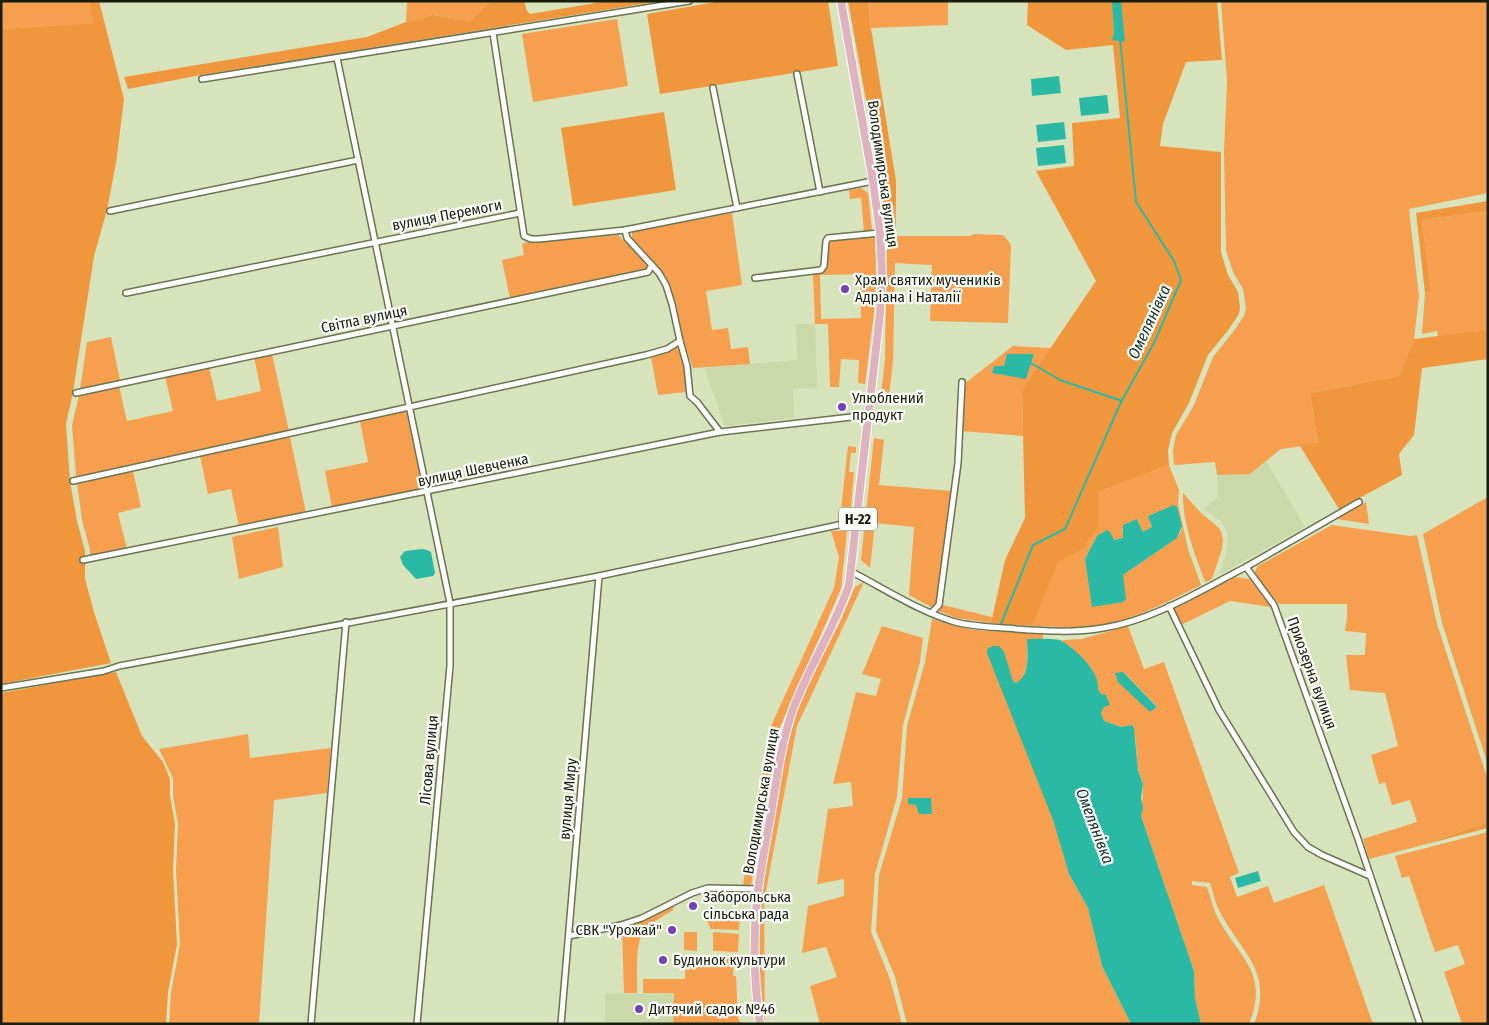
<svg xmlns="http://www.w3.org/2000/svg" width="1489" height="1025" font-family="'Fira Sans Condensed',sans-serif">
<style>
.built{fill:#cbd9aa}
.green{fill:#f59f4f;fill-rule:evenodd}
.forest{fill:#f0963d}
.water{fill:#2ab9a5}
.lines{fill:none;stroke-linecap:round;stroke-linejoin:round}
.stream{stroke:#2ab9a5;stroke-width:2}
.street-casing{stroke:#6a7450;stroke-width:8}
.primary-casing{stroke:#fff;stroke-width:10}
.street{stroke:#fff;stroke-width:5}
.primary{stroke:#deb2bf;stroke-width:8}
.poi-dot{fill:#7640b7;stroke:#fdfffb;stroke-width:2}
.labels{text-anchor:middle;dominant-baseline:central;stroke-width:4.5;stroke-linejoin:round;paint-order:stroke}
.shield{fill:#fdfffb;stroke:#5d6054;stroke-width:1}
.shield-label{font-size:14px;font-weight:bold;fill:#181c0d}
.street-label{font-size:15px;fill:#181c0d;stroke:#fdfffb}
.poi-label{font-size:15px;fill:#181c0d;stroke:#fdfffb;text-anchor:start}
.water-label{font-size:16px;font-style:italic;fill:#14312c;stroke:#fdfffb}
</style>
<rect width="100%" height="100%" fill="#d7e3bb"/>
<g class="built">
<path d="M796,324H815L817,388L793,389L794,418L725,426L704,368L797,360Z"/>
<path d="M1266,461L1305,527L1219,575L1227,550L1228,535L1222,523L1204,509L1218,497L1217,475L1250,474Z"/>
<path d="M674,993L673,1024H605V994Z"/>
</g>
<g class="green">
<path d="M1,1H89L95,23L1,29Z"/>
<path d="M407,1H501L487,4L470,21L433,15L406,22Z"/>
<path d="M868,1H948V25L871,28Z"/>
<path d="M1221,1H1488V193L1409,209L1419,296L1414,339L1399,376L1310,393L1318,444L1281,449L1250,474L1217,475L1215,462L1174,465L1173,450L1176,435L1194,405L1213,357L1233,332L1244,316L1246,308L1243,289L1233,272L1226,251L1224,152L1227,81Z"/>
<path d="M617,19L628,86L533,102L522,34Z"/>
<path d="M861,188L868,193L872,231L864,232L861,198L850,199L849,190Z"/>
<path d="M883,206H896V230H885Z"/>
<path d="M1488,211V330L1438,337L1437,331L1422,334L1425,293L1431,291L1422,220Z"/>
<path d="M732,213L742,285L706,291L712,330L728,328L731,349L748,347L750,364L693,368L683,340L676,303L669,283L662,271L632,238V232Z"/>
<path d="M975,234L1003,235L1010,243L1011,247L1008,323L930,321L932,265L895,263L893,361L889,396L881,395L885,360L887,242L892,236H969Z"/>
<path d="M618,235L649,265L646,270L510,298L502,260L524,255L522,244L529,241L537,242Z"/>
<path d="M875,236L876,274L874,313L865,384L858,383L859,360L841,359L839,387H830L828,324H815L813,273L822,272L827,266L829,240ZM860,274L861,318L821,319L820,275Z"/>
<path d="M111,337L120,380L80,389L87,342Z"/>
<path d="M677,346L684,366L686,392L658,395L651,357L668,352Z"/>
<path d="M1013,346L1051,348L1022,390L1023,436L961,431L964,384ZM1034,354L1031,363L992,372L994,366L1004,367Z"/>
<path d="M272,354L289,431L76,477L72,425L79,395L119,386L127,421L173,411L165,376L209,367L217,401L261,391L254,357Z"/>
<path d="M406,411L423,490L332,508L325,471L368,462L360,421Z"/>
<path d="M290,437L306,513L239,526L231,489L208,494L200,456Z"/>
<path d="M874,438L884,440L879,485L951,491L938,603L933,608L909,595L914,527L875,523L870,568L861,560Z"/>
<path d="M848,446L856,447V453H851L849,472H854L850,518L840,520Z"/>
<path d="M1169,465L1179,490L1178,504L1188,549L1201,585C1165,603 1127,624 1086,627C1069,628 1050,626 1033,626L1058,561L1084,549L1098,527V492ZM1148,515L1182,526L1181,531L1177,538L1123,575L1093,607L1085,559L1097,536L1110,532L1113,540L1123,538L1124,534L1122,529L1137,519L1143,532L1152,528Z"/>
<path d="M133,471L141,507L118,513L127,549L90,556V550L82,520L77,483Z"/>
<path d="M1183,493L1201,513L1218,527L1221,531L1223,540L1222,549L1212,579L1205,582C1195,554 1182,523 1183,493Z"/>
<path d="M1488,497V765L1442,623L1423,534Z"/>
<path d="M1366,502L1369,524L1337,519Z"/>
<path d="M1332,525L1410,536L1417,535L1437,624L1488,780V822L1419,846L1369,859L1363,839L1417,822L1410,800L1392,805L1385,782L1379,784L1371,755L1398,746L1385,693L1350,690L1346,655H1365L1366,633L1345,631L1347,618V604H1279L1255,575V571L1258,566Z"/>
<path d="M278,527L283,567L239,579L232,537Z"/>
<path d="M831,531H847L841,589L780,727L751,885H743L771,726L834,588L839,557Z"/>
<path d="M1235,577L1250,579L1271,607L1230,601L1181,625L1173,609Z"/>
<path d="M864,582L797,726L764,901L765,1024H762L757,959L759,900L785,756L793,721L808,682L839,624L855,587Z"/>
<path d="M943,605L992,617L991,623L956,618L939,611Z"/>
<path d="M932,619L955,626L975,630L1043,634V640L1027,639V665L1022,680L1016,683L1013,681L1004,652L1069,874L1088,908L1102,966L1131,1024H907L895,977L876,931L879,875L902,798L907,726L925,662Z"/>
<path d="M882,626L923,638L920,662L903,725L897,797L875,874L871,932L890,979L902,1024H820L810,986L837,977L826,947L802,953L808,906L844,896V879L817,884L828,809L853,806L851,782L833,784L856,692L876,696L881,679L862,674Z"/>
<path d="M1128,626L1144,669L1164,662L1239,873L1230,877L1237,897L1268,886L1274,903L1324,885L1373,1024H1254C1274,971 1242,954 1220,912C1215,903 1213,892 1210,883L1192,881V885L1207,887C1210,895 1212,904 1215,912C1235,956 1271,969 1249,1024H1201L1195,998L1194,971L1141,816C1142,810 1143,790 1143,784C1142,779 1139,774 1138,768C1136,753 1137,739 1132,725L1121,727L1104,721L1101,713L1104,707L1101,694L1062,640L1082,639ZM1123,672L1157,706V707L1150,712Z"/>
<path d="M248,734L250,758L331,748L327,793L274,800L259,1024H169L171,993L180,944L176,870L178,824L173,796V778L159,749Z"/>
<path d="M1488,832V1024H1462L1444,972L1465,964L1458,945L1435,952L1409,876L1402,878L1395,856Z"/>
<path d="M674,905L673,910C664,916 651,922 644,931C634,945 638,976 637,993H624L622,928L643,921Z"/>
<path d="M712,911L740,913L739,930L711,929L707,921V916Z"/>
<path d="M684,932H697V951L684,950Z"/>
<path d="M713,932L739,934L738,952L713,951Z"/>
<path d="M686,957L734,958L733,976H736L738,1018L741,1024H673L674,993H643V979H685Z"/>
</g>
<g class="forest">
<path d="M89,1H99L124,99L116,163L107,210L94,256L73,392L66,424L70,481L77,521L85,551V579L94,612L111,663L1,684V29L94,23Z"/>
<path d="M501,1H524L527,11L530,14L608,1H661L201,75L128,89L124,77L367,37L406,22L433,15L470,21L487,4Z"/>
<path d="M721,1H828L838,66L660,94L647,14Z"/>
<path d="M848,1H868L871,28L896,181V206H883L880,177Z"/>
<path d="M1028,1H1217L1222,60L1186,62L1163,124L1160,146L1221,152V252L1228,275L1238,292L1240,307L1239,314L1229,329L1208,355L1189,403L1172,433L1168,450L1169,465L1098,492V527L1084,549L1058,562L1033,626L991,623L1005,560L1025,518L1022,390L1096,281L1036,171L1074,166L1072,123L1120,118L1113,45L1066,50L1027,25Z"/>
<path d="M664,112L676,190L573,206L561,128Z"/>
<path d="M1488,201V211L1422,220L1431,291L1425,293L1416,213Z"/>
<path d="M1488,330V359L1422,368L1414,435L1399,454L1402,475L1339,509L1300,446L1318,443L1310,393L1399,376L1414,339Z"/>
<path d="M116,672L142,736L163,762L170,779V796L175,824L173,870L177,944L168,992L166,1024H1V693Z"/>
<path d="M1488,822V828L1419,846Z"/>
</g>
<g class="water">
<path d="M1112,1H1121L1125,42L1112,40L1114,33Z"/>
<path d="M1059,76L1061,93L1032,96L1031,79Z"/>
<path d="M1107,95L1109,113L1081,116L1079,98Z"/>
<path d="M1064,122L1066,139L1038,142L1036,125Z"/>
<path d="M1064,145L1066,163L1038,166L1036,148Z"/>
<path d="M1007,354H1034L1026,379L992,373L994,366H1004Z"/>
<path d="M1174,505L1177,507L1182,526L1177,538L1123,575L1126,599L1123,602L1092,607L1085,559L1097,536L1107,530L1110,532L1114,540L1123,538V525L1137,519L1143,532L1152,527L1148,516Z"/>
<path d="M422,549L427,550L431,552L435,573L433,576L416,579L403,565L400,557L405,551Z"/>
<path d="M1027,639C1034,639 1058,638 1062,641C1076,650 1100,671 1098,689L1101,694L1106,695L1110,705L1104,707L1101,713L1104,721L1121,727L1132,725L1134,728L1138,770L1143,784L1141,798L1143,808L1141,816L1194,971L1195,998L1201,1024H1131L1102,966L1088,908L1069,874L1053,820L987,653V649L993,646H999L1004,652L1013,681L1016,683C1031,675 1027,653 1027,639Z"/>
<path d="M1123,672L1157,707L1150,712L1118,682L1115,673Z"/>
<path d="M908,798H931L932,814H919L916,805L908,804Z"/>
<path d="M1258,871L1261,881L1238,888L1235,878Z"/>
</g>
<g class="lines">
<g class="stream">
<path d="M1031,363L1060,380L1122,401"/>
<path d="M1001,624L1033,545L1065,529L1121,402L1154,343L1181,280L1174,261L1136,202L1120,39"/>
</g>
<defs>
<g id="street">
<path d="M493,33L524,236L531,239H539L625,230L873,181"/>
<path d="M337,58L450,603V666L417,1024"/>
<path d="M797,74L820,192"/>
<path d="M202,79L689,1"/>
<path d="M713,88L737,208"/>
<path d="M110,211L358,160"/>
<path d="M625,230L627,238L659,273L666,285L672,304L680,341L687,366L690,396L697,402L720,432"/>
<path d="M755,278L821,270L824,266L826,241L828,238L880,233"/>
<path d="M126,293L520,213"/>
<path d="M76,393L648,272L652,265"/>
<path d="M73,481L646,355L667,349L680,341"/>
<path d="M83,560L720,432L869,415"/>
<path d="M1246,567L1359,502"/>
<path d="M852,572C885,589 920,612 955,622C974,627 996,627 1016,629C1044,631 1075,633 1103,628C1154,620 1201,590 1246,567L1274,605L1358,839L1420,1024"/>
<path d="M1169,606L1219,710L1294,832L1308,847L1322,855L1370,876"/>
<path d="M931,613L939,605L958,463L962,382"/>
<path d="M1,688L104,671L119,666L599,576L857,521"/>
<path d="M569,936L621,925L642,918L692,893L708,888L759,889"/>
<path d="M311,1024L346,622"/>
<path d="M561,1024L599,576"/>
</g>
<path id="primary" d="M760,1024C754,983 753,940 757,899C760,870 766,842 771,813C777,778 781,743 793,709C809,667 834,628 849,585L880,313L882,273L880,233L873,181L841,1"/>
</defs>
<use href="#street" class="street-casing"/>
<use href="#primary" class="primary-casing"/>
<use href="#street" class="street"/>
<use href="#primary" class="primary"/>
</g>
<g class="poi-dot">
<circle cx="845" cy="289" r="5"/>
<circle cx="842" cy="407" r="5"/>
<circle cx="693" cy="906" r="5"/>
<circle cx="672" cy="930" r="5"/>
<circle cx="663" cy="960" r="5"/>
<circle cx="639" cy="1009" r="5"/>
</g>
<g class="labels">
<rect class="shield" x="839" y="507.5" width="38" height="23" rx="4"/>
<g class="shield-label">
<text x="858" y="519">Н-22</text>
</g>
<g class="street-label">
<text transform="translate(883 174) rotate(82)">Володимирська вулиця</text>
<text transform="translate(447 215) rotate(-11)">вулиця Перемоги</text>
<text transform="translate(364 319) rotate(-12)">Світла вулиця</text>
<text transform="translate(473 470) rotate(-12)">вулиця Шевченка</text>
<text transform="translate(1312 673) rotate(70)">Приозерна вулиця</text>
<text transform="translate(429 760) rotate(-85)">Лісова вулиця</text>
<text transform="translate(568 799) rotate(-85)">вулиця Миру</text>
<text transform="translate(761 801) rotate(-80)">Володимирська вулиця</text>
</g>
<g class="poi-label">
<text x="855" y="280">Храм святих мучеників<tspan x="855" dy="17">Адріана і Наталії</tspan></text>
<text x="852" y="398">Улюблений<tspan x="852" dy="17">продукт</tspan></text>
<text x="703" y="897">Заборольська<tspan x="703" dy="17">сільська рада</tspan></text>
<text x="662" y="930" text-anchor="end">СВК "Урожай"</text>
<text x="673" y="960">Будинок культури</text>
<text x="649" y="1009">Дитячий садок №46</text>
</g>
<g class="water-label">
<text transform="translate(1149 322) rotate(-65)">Омелянівка</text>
<text transform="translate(1095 826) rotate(69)">Омелянівка</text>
</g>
</g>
<rect width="1489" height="1025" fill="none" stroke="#181c0d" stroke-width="5"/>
</svg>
